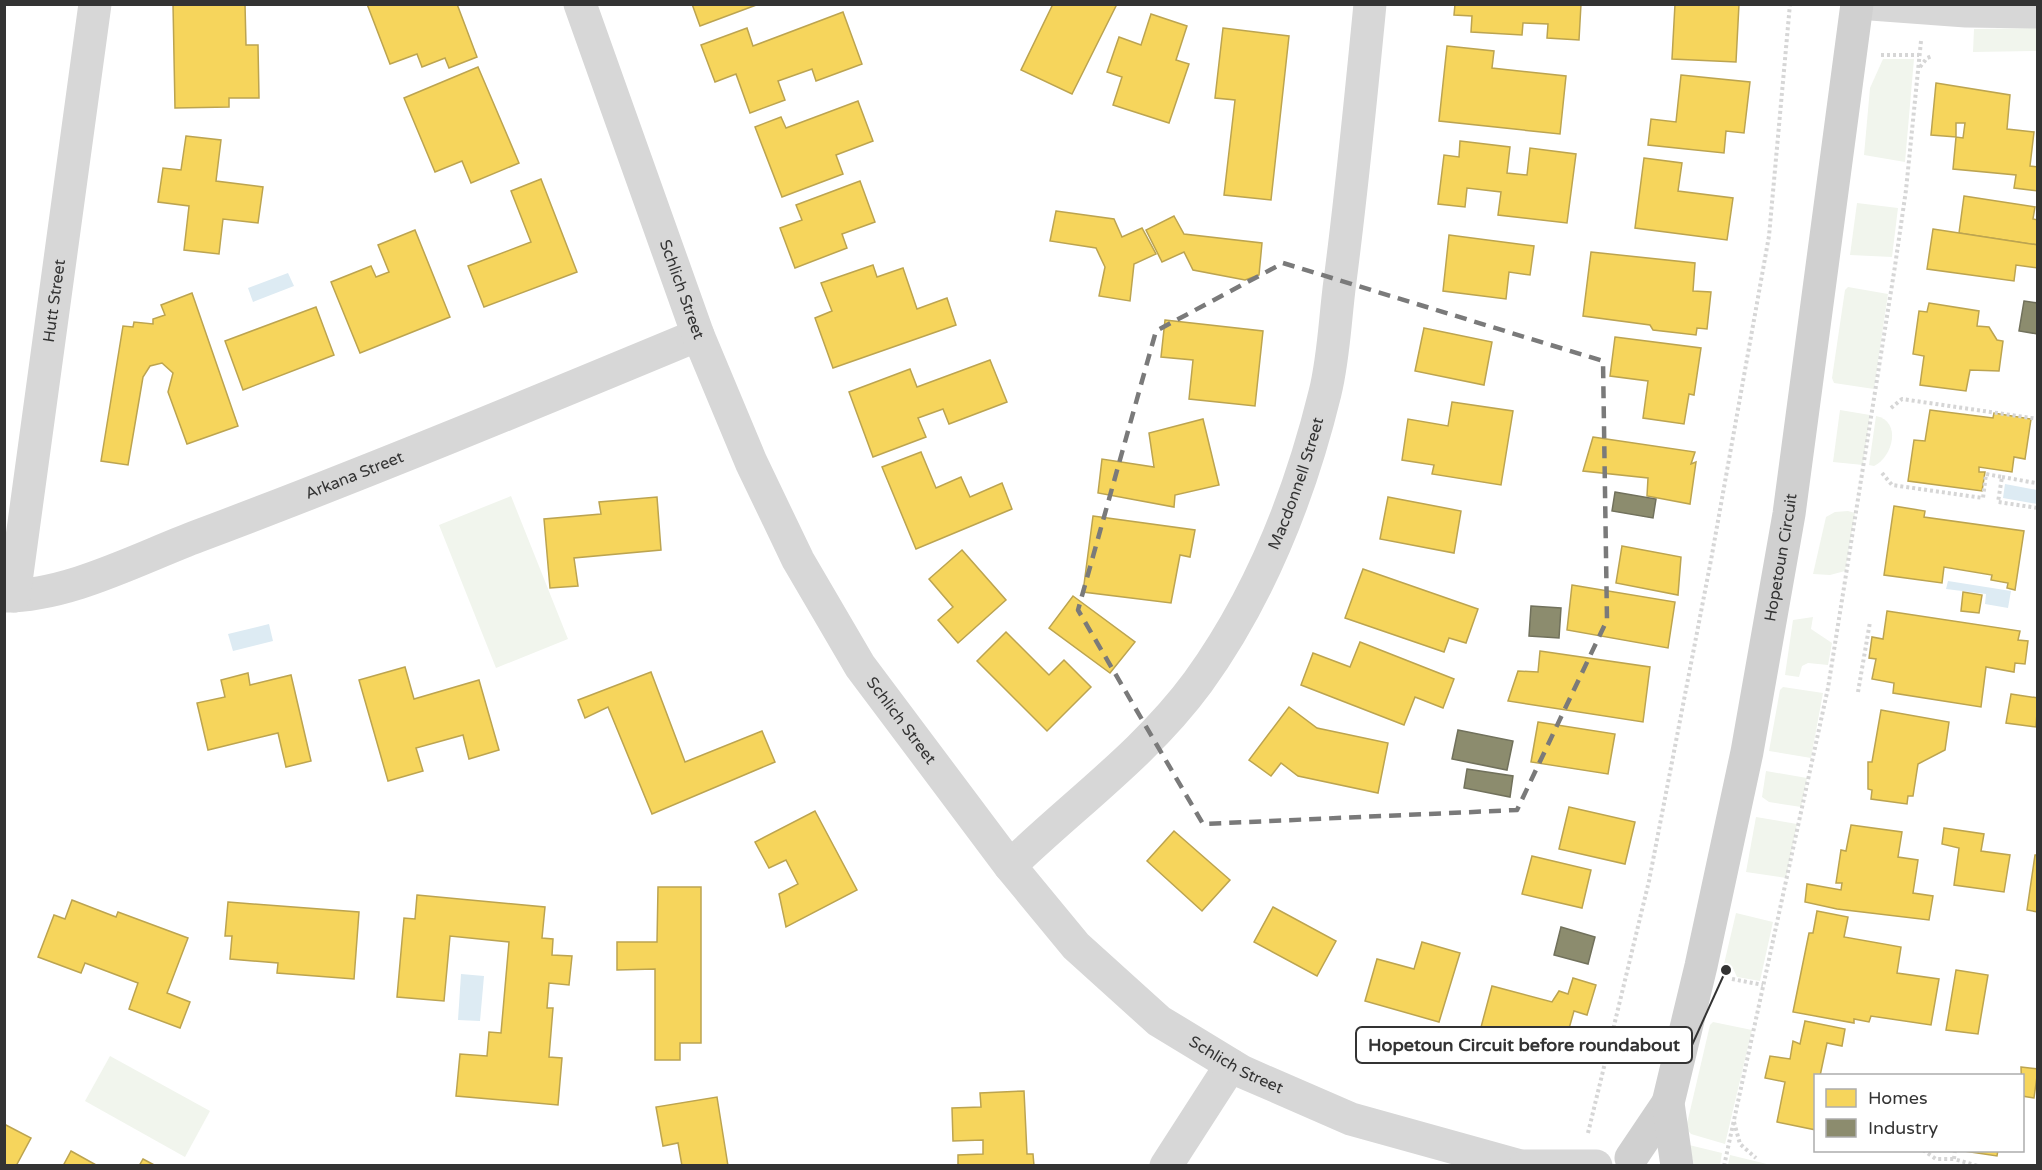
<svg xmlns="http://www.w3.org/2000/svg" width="2042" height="1170" font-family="'Varela Round',sans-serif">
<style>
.green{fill:#f1f5ed}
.water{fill:#ddebf3}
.homes{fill:#f6d55c;stroke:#bca450;stroke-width:1.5}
.industry{fill:#8c8c6e;stroke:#71715c;stroke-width:1.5}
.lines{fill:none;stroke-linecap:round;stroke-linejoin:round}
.path{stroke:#d6d6d6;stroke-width:4;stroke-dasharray:3 3;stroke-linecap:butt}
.minor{stroke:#d7d7d7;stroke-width:33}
.tertiary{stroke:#d7d7d7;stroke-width:33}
.secondary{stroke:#d0d0d0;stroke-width:33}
.marked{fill:none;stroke:#7a7a7a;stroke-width:4.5;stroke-dasharray:12 8;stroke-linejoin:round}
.labels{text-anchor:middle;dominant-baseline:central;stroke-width:6;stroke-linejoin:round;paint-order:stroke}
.street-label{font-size:16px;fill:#333;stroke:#fff}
.leader{fill:none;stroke:#333;stroke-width:2}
.callout-dot{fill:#333;stroke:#fff;stroke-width:2}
.callout{fill:#fff;stroke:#333;stroke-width:2}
.callout-label{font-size:18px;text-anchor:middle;font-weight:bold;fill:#333}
</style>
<rect width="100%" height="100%" fill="#fff"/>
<g class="green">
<path d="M2037,28V51L1973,52L1974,29Z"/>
<path d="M1883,59H1914L1905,162L1864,155L1870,88Z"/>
<path d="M1857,203L1898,208L1892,257L1850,255Z"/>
<path d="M1848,287L1888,294L1874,389L1834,383L1832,378L1845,290Z"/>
<path d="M1840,410L1870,415L1863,465L1833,462Z"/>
<path d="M1876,416C1902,421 1893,457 1874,466L1869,465Z"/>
<path d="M511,496L568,639L496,668L439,525Z"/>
<path d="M1848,511L1855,513L1845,571L1830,575L1813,574L1826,517L1835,512Z"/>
<path d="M1813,617L1811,629L1832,643L1828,665L1808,663L1802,666L1799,677L1785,675L1793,620Z"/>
<path d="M1783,687L1823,693L1811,758L1769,751L1780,690Z"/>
<path d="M1766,771L1807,778L1801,807L1769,802L1762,797Z"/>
<path d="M1756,817L1797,824L1786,878L1746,872Z"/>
<path d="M1736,913L1773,922L1760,981L1737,977L1732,966L1724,964Z"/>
<path d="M1713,1022L1752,1030L1725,1144L1691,1134L1686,1128L1710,1025Z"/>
<path d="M110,1056L210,1111L185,1157L85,1101Z"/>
<path d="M1689,1145L1722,1153L1720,1165H1694Z"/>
<path d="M1730,1155L1771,1165H1728Z"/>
</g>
<g class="water">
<path d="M288,273L294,286L253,302L248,288Z"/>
<path d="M2005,484L2037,490V504L2003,498Z"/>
<path d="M1948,581L2011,591L2008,608L1985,604L1986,594L1946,589Z"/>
<path d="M269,624L273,641L233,651L228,634Z"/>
<path d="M461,974L484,976L480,1021L458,1020Z"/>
</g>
<g class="homes">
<path d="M173,4H245L246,45H258L259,98H229V107L175,108Z"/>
<path d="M367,4H457L477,57L449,68L445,58L422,67L417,54L390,64Z"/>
<path d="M692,4H759L700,26Z"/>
<path d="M1053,4H1117L1072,94L1021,70Z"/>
<path d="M1455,4H1581L1579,40L1547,38L1548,24L1523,23L1522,35L1471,32L1472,16L1454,15Z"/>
<path d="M1675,4H1739L1736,62L1672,59Z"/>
<path d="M843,12L862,64L816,81L812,69L778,81L785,100L750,113L736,74L715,82L701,45L747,28L753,46Z"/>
<path d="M1151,14L1187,26L1176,60L1189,64L1169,123L1113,105L1122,77L1107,72L1119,37L1141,45Z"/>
<path d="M1223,28L1289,36L1271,200L1224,195L1235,100L1215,98Z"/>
<path d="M1447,46L1494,51L1492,68L1566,76L1560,134L1439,121Z"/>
<path d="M478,67L519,163L471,183L462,161L435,172L404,98Z"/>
<path d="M1681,75L1750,82L1744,133L1726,131L1724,153L1648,145L1651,119L1676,122Z"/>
<path d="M1936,83L2010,95L2007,129L2034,132L2030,166L2038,167V191L2014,188L2016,175L1953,169L1956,137L1963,138L1965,123H1956V137L1931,135Z"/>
<path d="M858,101L873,141L836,155L843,174L782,197L755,127L781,117L786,128Z"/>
<path d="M186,136L221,140L216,181L263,187L258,223L223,219L219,254L184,250L189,206L158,202L163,168L181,170Z"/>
<path d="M1460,141L1510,147L1507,173L1527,175L1530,148L1576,154L1567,223L1498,215L1501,192L1467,188L1465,207L1438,204L1444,155L1459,157Z"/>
<path d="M1644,158L1682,163L1678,191L1733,198L1727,240L1635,228Z"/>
<path d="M541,179L577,272L484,307L468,266L531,242L511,191Z"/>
<path d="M860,181L875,222L842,234L847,248L795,268L780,228L802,220L796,205Z"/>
<path d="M1964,196L2035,207L2033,219L2038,220V245L1959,233Z"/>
<path d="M1056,211L1114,219L1122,237L1142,228L1156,254L1134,264L1130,301L1099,296L1105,267L1096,248L1050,241Z"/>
<path d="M1174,216L1184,234L1262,243L1259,275L1245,280L1193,270L1184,252L1162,262L1146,230Z"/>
<path d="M1933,229L2038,245V268L2016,265L2014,281L1927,269Z"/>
<path d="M415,230L450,317L360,353L331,282L371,266L376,277L389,272L378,245Z"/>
<path d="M1449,235L1534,246L1530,275L1509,272L1506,299L1443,291Z"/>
<path d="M1591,252L1695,263L1693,291L1711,292L1707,329L1697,328L1696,335L1653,330L1650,325L1583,316Z"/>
<path d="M873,265L877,277L903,268L917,309L947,298L956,325L833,368L815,318L832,311L821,283Z"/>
<path d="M192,293L238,426L187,444L168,392L173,373L162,363L150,366L143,377L128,465L101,461L123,326L133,327L134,322L153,324V319L165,315L161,305Z"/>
<path d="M1929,303L1979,311L1977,326L1989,327L1997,340L2003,341L1999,371L1970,370L1966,391L1920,385L1924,356L1913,354L1919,311L1927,312Z"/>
<path d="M316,307L334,355L243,390L225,341Z"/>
<path d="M1165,320L1263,331L1255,406L1189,399L1193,360L1161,357Z"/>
<path d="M1424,328L1492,342L1484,385L1415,371Z"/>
<path d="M1615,337L1701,348L1694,395L1689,394L1684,424L1643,418L1648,381L1610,376Z"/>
<path d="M990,360L1007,402L949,424L943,409L918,418L926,437L873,457L849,392L910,369L917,387Z"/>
<path d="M1452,402L1513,411L1501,485L1432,474L1434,465L1402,460L1408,419L1448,426Z"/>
<path d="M1930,410L1993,418L1994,413L2031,419L2025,459L2014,457L2012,472L1979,467V472H1985L1982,491L1908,481L1914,440L1925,441Z"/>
<path d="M1203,419L1219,485L1175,495L1174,507L1098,493L1102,459L1154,467L1149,433Z"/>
<path d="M1593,437L1695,452L1691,464L1696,462L1690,504L1647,496L1648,478L1583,471Z"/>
<path d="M921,452L936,488L961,477L970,497L1002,483L1012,509L916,549L882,467Z"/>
<path d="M657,497L661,550L574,558L578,586L550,588L544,519L601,514L599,502Z"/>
<path d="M1388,497L1461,511L1454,553L1380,539Z"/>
<path d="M1894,506L1925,511L1924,517L2024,531L2015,590L2007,588L2008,583L1991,580L1992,575L1944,567L1942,583L1884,575Z"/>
<path d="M1093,516L1195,530L1190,557L1180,555L1171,603L1083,592Z"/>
<path d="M1622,546L1681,557L1678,595L1616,583Z"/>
<path d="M962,550L1006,600L958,643L938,620L953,607L929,579Z"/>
<path d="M1363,569L1478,609L1466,643L1449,638L1444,652L1345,618Z"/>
<path d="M1572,585L1675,602L1668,648L1567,630Z"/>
<path d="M1963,592L1982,595L1979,613L1961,611Z"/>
<path d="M1073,596L1135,642L1110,673L1049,628Z"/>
<path d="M1887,611L2020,631L2018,640L2028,641L2025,664L2015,663L2014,672L1986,667L1981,707L1893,693L1894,683L1872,679L1876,659L1869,658L1872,637L1883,639Z"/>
<path d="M1006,632L1049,675L1064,660L1091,687L1047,731L977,661Z"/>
<path d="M1360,642L1454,679L1443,708L1415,697L1404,725L1301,685L1313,653L1350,667Z"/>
<path d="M1540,651L1650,667L1643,722L1508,701L1518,671L1538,672Z"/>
<path d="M405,667L414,699L479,680L499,750L469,759L463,735L416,748L423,771L388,781L359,680Z"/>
<path d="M651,672L685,762L762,731L775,762L652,814L608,707L585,718L578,700Z"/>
<path d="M248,673L250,685L291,675L311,761L286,767L278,733L208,750L197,703L225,697L221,680Z"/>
<path d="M2011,694L2038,698L2036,727L2006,723Z"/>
<path d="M1289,707L1317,728L1388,743L1378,793L1298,776L1281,763L1271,776L1249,760Z"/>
<path d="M1881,710L1949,722L1945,750L1918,764L1913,796H1908L1907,804L1871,799L1872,790L1868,789V762H1872Z"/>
<path d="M1538,722L1615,734L1608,774L1531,762Z"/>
<path d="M1569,807L1635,822L1625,864L1559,849Z"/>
<path d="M815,811L857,890L786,927L779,894L798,884L786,860L769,868L755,842Z"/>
<path d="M1851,825L1902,832L1898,857L1918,860L1913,893L1933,896L1929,920L1837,909L1805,902L1807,884L1841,890L1842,883H1836L1841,850L1846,851Z"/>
<path d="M1944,828L1984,834L1981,851L2010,855L2004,892L1954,885L1959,848L1942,844Z"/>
<path d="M1174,831L1230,880L1202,911L1147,861Z"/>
<path d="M2035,855H2038V912L2027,910Z"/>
<path d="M1532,856L1591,870L1582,908L1522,894Z"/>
<path d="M658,887H701V1043H680V1060H655V969L617,970V942H657Z"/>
<path d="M417,895L545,907L542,938L553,939L552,955L572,956L569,985L549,983L547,1008H553L549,1057L562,1058L558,1105L456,1096L460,1054L487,1056L489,1032L501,1033L509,942L450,936L444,1001L397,997L404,918L415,919Z"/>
<path d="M72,900L116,917L118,912L188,938L167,993L190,1002L180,1028L129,1009L138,983L85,963L81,973L38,957L54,915L65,919Z"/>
<path d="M228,902L359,912L354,979L277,973L278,963L230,959L232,936H225Z"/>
<path d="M1273,907L1336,941L1317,976L1254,942Z"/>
<path d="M1817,911L1848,917L1844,937L1901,947L1897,973L1939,979L1931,1025L1871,1016L1869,1022L1854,1019V1023L1793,1012L1809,933H1813Z"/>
<path d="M1422,942L1460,953L1439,1022L1365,1001L1377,959L1414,969Z"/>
<path d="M1956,970L1988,975L1978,1034L1946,1030Z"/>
<path d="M1573,978L1596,985L1587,1015L1574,1011L1562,1053L1480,1031L1492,986L1552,1002L1559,991L1568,994Z"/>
<path d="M1805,1021L1845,1029L1842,1046L1827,1043L1820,1076H1816V1130L1777,1122L1785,1082L1765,1078L1770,1056L1790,1059L1793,1041L1800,1044Z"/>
<path d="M2021,1067L2038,1069L2034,1098L2022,1096Z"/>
<path d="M1024,1091L1027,1154H1033L1034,1166H958V1155L983,1154V1140L953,1141L952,1108L981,1107L980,1093Z"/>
<path d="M717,1097L728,1166H682L678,1143L663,1146L656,1107Z"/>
<path d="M4,1124L31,1138L16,1166H4Z"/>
<path d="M1957,1150H1998L1997,1156Z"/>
<path d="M71,1151L98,1166H63Z"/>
<path d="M143,1159L156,1166H139Z"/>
</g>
<g class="industry">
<path d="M2024,301L2038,303V334L2019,331Z"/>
<path d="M1615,492L1656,499L1653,518L1612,511Z"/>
<path d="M1531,606L1561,608L1559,638L1529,636Z"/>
<path d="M1458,730L1513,741L1507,770L1452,759Z"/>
<path d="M1467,769L1513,776L1510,797L1464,788Z"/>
<path d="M1561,927L1595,937L1588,964L1554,955Z"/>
</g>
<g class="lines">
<g class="path">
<path d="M1881,55H1919"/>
<path d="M1920,67L1927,58L1932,56"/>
<path d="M1891,408L1902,399L2038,419"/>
<path d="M1882,473L1892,485L1983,498L1986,474L2002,477L1998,502L2038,508"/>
<path d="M2002,477L2036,483"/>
<path d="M1858,692L1870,622"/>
<path d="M1732,979L1763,985"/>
<path d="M1734,1122L1740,1144L1756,1158"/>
<path d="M1588,1133L1649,881L1711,560L1769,236L1790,4"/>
<path d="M1923,1150L1936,1159H1954"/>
<path d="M1955,1150L1954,1159L1978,1166"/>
<path d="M1724,1166L1828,688L1895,266L1906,190L1921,41"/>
</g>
<g class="minor">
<path id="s1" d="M4,596C69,596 137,559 198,536C366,473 532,404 698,335"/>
<path id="s2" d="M14,596L95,4"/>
<path id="s3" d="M1010,866C1073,805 1146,753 1198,682C1260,596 1300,495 1325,393C1334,357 1335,318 1340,281C1352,189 1361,97 1370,4"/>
<path d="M1166,1166L1231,1065"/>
</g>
<g class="tertiary">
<path id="s4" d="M580,4L698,335L751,462L798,560L860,666L1010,866L1076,946L1159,1021L1243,1072L1351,1119L1520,1166"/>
<path d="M1871,4L1966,11L2038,12"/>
<path d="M1525,1166H1596"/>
</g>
<g class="secondary">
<path d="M1631,1158L1668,1103"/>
<path id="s5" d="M1677,1166L1668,1103L1701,966L1747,752L1789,514L1857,4"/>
</g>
</g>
<path class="marked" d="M1283,263L1603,361L1607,620L1517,810L1203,824L1078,610L1156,331Z"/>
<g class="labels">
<g class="street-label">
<text stroke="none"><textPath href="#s4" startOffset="303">Schlich Street</textPath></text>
<text stroke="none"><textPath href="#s2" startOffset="298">Hutt Street</textPath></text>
<text stroke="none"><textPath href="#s1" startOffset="372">Arkana Street</textPath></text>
<text stroke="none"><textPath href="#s3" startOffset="486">Macdonnell Street</textPath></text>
<text stroke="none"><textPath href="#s5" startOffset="621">Hopetoun Circuit</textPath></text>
<text stroke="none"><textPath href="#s4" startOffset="789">Schlich Street</textPath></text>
<text stroke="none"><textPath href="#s4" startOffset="1275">Schlich Street</textPath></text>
</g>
</g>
<path class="leader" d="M1726 970L1692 1045"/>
<circle class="callout-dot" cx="1726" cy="970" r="6"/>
<rect class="callout" x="1356" y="1027" width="336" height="36" rx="6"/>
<g class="callout-label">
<text x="1524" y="1051">Hopetoun Circuit before roundabout</text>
</g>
<rect width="2042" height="1170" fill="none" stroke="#333333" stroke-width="12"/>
<rect x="1814" y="1074" width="210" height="78" fill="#ffffff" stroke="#adadad" stroke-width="1.5"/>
<rect x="1826" y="1089" width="30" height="18" fill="#f6d55c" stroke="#adadad" stroke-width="1.5"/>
<text x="1868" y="1104" font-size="18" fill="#333333">Homes</text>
<rect x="1826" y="1119" width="30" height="18" fill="#8c8c6e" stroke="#adadad" stroke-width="1.5"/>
<text x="1868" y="1134" font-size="18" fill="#333333">Industry</text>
</svg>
